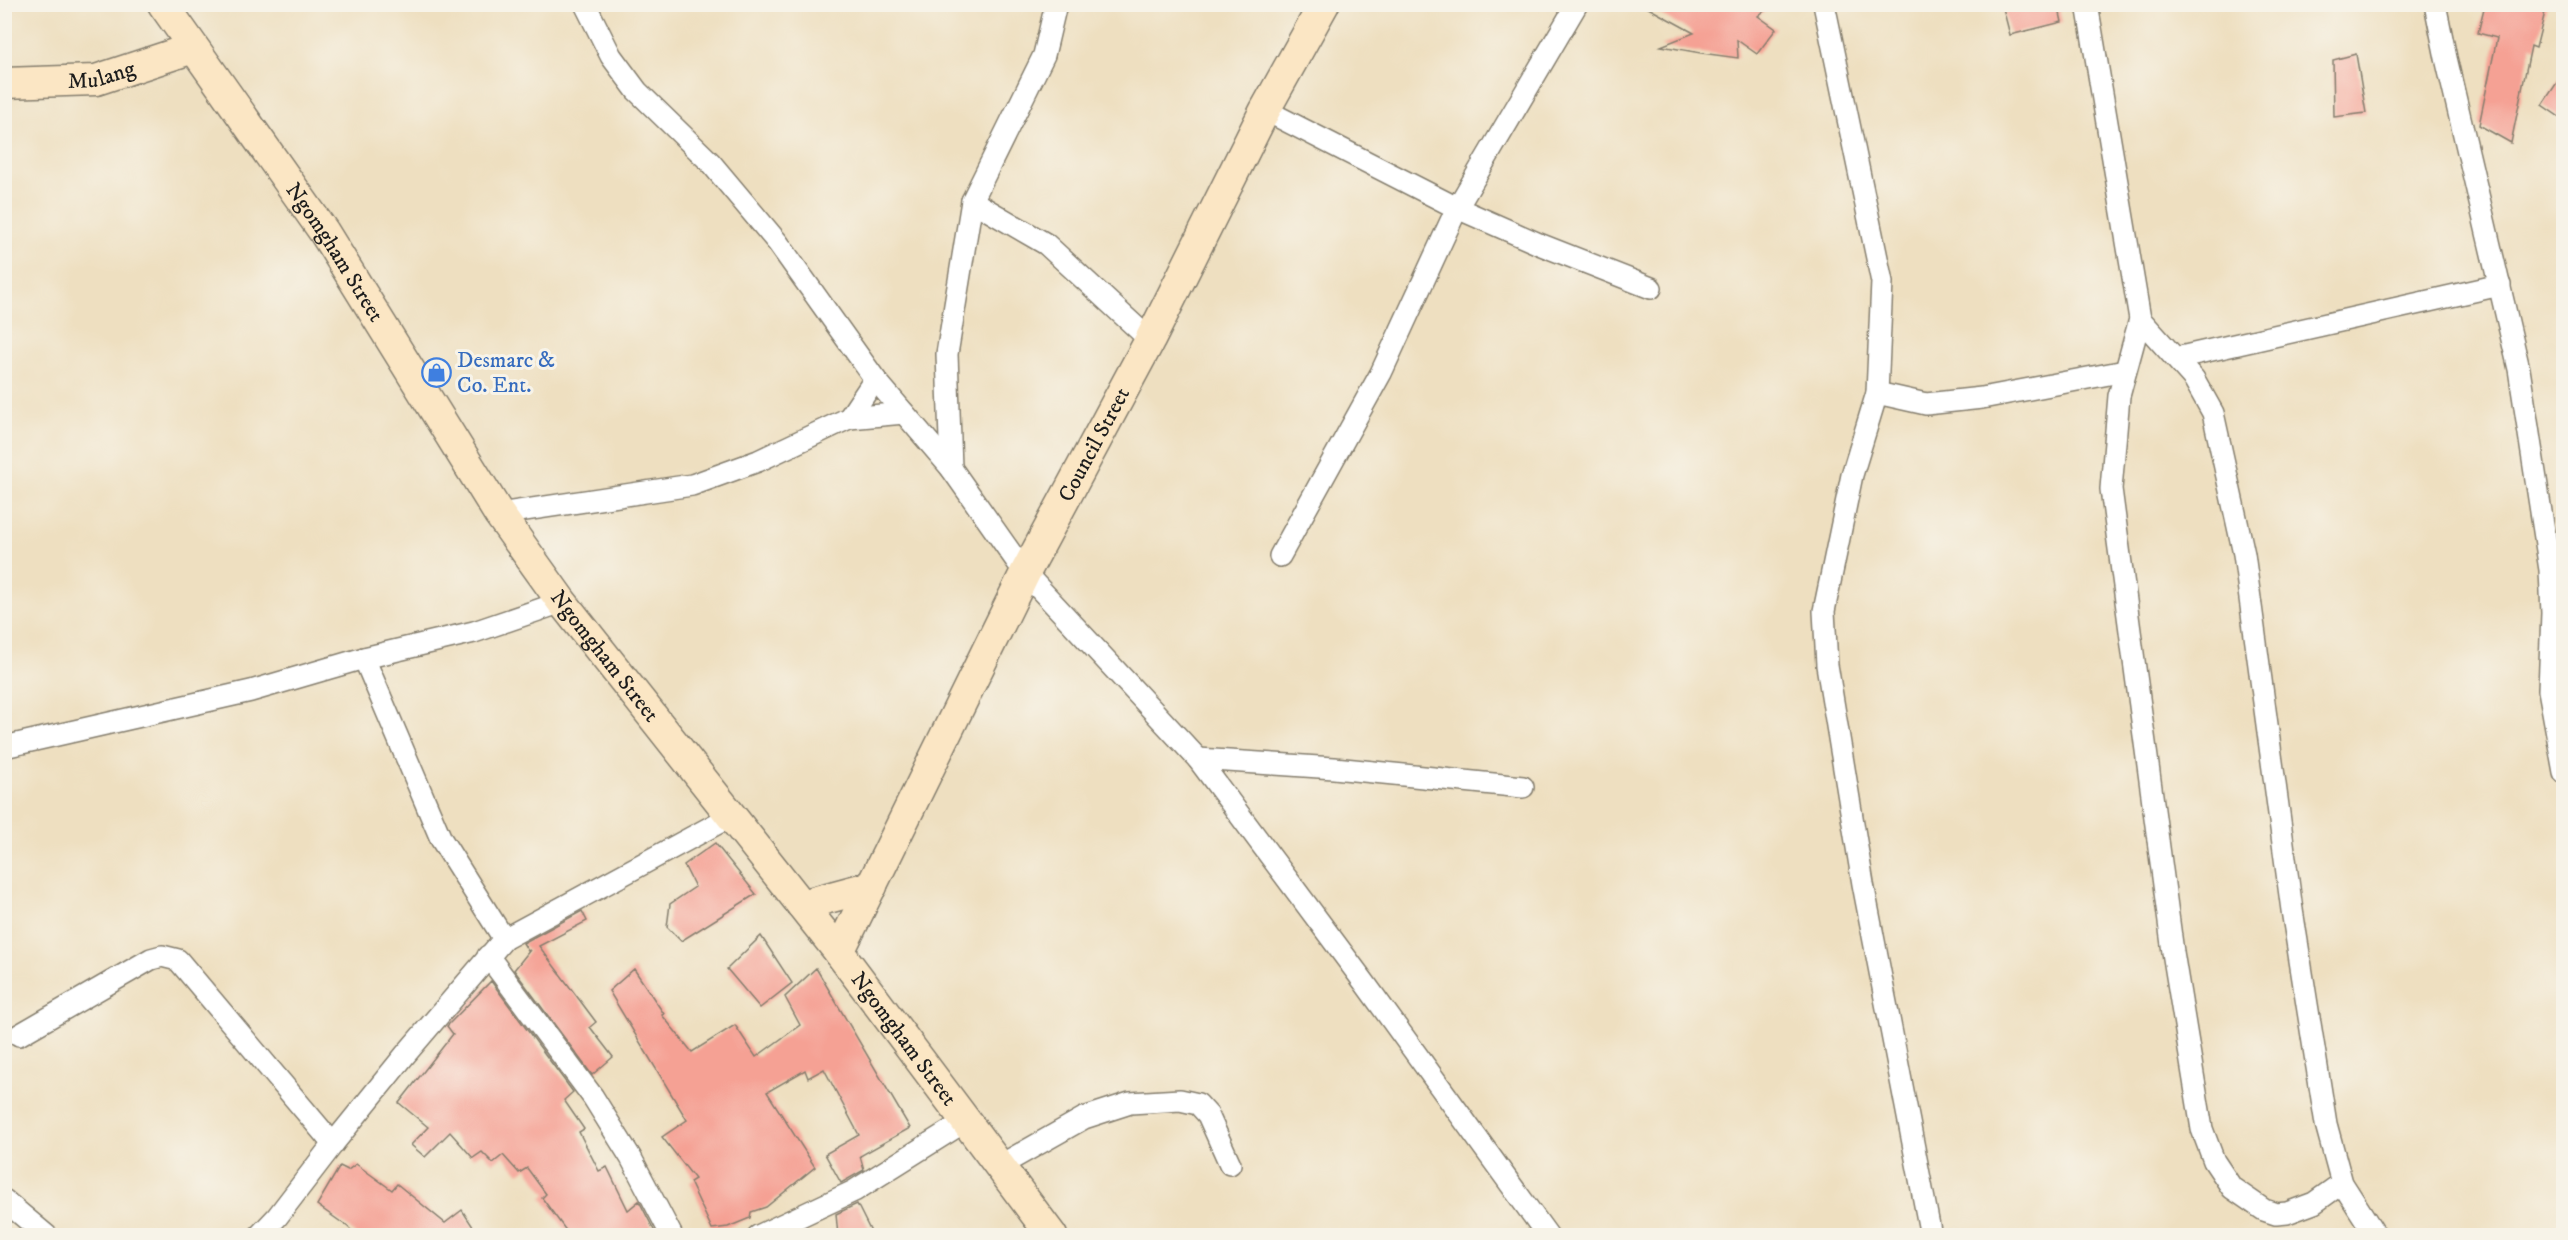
<svg xmlns="http://www.w3.org/2000/svg" width="2568" height="1240" font-family="'IM FELL DW Pica',serif">
<style>
.building{fill:#f5a194}
.lines{fill:none;stroke-linecap:round;stroke-linejoin:round}
.street-casing{stroke:#857e6e;stroke-width:24}
.secondary-casing{stroke:#857e6e;stroke-width:33}
.street{stroke:#fff;stroke-width:21}
.secondary{stroke:#fbe6c4;stroke-width:30}
.labels{text-anchor:middle;dominant-baseline:central;stroke-width:6;stroke-linejoin:round;paint-order:stroke}
.street-label{font-size:22px;fill:#1c1c1c;stroke:#f7f3e8}
.shop-label{font-size:22px;fill:#366cbe;stroke:#f7f3e8;text-anchor:start}
</style>
<rect width="100%" height="100%" fill="#f7f3e8"/>
<filter id="ink" filterUnits="userSpaceOnUse"><feTurbulence type="fractalNoise" baseFrequency=".0167" numOctaves="2"/><feDisplacementMap in="SourceGraphic" scale="12" xChannelSelector="R" yChannelSelector="G"/><feConvolveMatrix kernelMatrix="1 2 1 2 8 2 1 2 1" color-interpolation-filters="sRGB"/></filter>
<filter id="wash" filterUnits="userSpaceOnUse"><feTurbulence type="fractalNoise" baseFrequency=".008" numOctaves="4" result="noise"/><feDisplacementMap in="SourceGraphic" scale="24" xChannelSelector="R" yChannelSelector="G"/><feGaussianBlur stdDeviation="1.35" result="paint"/><feColorMatrix in="noise" values="0 0 0 0 0 0 0 0 0 0 0 0 0 0 0 0 0 1.4 0 .05"/><feComposite in="paint" operator="in"/></filter>
<g filter="url(#wash)">
<rect width="100%" height="100%" fill="#eedfc0"/>
<g id="blocks">
<g class="building">
<path d="M1641,4H1773L1758,16L1776,29L1757,54L1737,40L1738,58L1701,53L1661,46L1694,33Z"/>
<path d="M2016,4H2058L2062,22L2010,35L2003,8Z"/>
<path d="M2485,4H2547L2536,48L2531,46L2511,143L2479,125L2497,38L2478,33Z"/>
<path d="M2356,54L2366,113L2334,117L2333,60Z"/>
<path d="M2564,72V120L2542,105Z"/>
<path d="M715,843L756,894L681,941L667,927L670,904L695,887L684,865Z"/>
<path d="M582,911L587,921L539,946L596,1022L590,1027L613,1057L592,1075L514,970L530,950L528,951L523,943Z"/>
<path d="M761,936L792,983L760,1008L727,969Z"/>
<path d="M816,968L910,1128L860,1156L864,1170L841,1183L825,1154L859,1135L824,1069L808,1078L805,1070L767,1092L815,1167L766,1207L751,1212L750,1218L728,1227L712,1229L690,1182L695,1179L662,1137L687,1120L609,991L634,969L664,1014L662,1015L692,1052L735,1025L756,1057L800,1025L785,997Z"/>
<path d="M491,981L573,1092L564,1100L584,1129L579,1132L599,1171L607,1167L628,1210L639,1201L657,1236H570L542,1198L546,1194L527,1168L519,1173L503,1155L493,1163L482,1152L473,1158L450,1132L425,1157L411,1145L428,1127L399,1103L453,1034L447,1026Z"/>
<path d="M356,1164L392,1190L397,1184L445,1223L462,1210L479,1236H357L348,1227L317,1205L340,1166L348,1170Z"/>
<path d="M857,1204L873,1236H838L836,1214Z"/>
</g>
</g>
</g>
<g filter="url(#ink)">
<use href="#blocks" fill-opacity="0" stroke="#857e6e" stroke-width="1.5"/>
<g class="lines">
<defs>
<g id="street">
<path d="M585,4L611,56L637,91L710,162L778,243L875,379L951,468L1025,573L1198,759L1364,982L1548,1236"/>
<path d="M1824,4L1882,282L1877,393L1852,475L1824,611L1827,665L1863,884L1931,1236"/>
<path d="M2087,4L2140,319L2119,396L2111,489L2173,952L2202,1129L2214,1161L2232,1188L2264,1210L2276,1214L2287,1213L2314,1203L2342,1183"/>
<path d="M2435,4L2446,58L2519,369L2550,570L2552,613L2549,690L2564,772"/>
<path d="M1265,110L1457,208L1539,244L1651,288"/>
<path d="M972,201L1046,244L1150,340"/>
<path d="M2140,319L2194,379L2213,413L2244,554L2292,910L2326,1124L2342,1183L2376,1236"/>
<path d="M2176,358L2500,285"/>
<path d="M1877,393L1926,404L1982,398L2125,371"/>
<path d="M849,418L875,379"/>
<path d="M951,468L947,354L972,201L1044,55L1056,4"/>
<path d="M499,514L692,485L758,461L849,418L904,413"/>
<path d="M1280,556L1381,373L1457,208L1577,4"/>
<path d="M4,747L251,691L364,658"/>
<path d="M1198,759L1334,768L1523,787"/>
<path d="M504,939L441,839L364,658L474,632L562,602"/>
<path d="M488,956L593,1097L631,1158L672,1236"/>
<path d="M19,1035L151,959L162,956L178,960L333,1144"/>
<path d="M1001,1165L1084,1118L1130,1103L1180,1100L1198,1104L1208,1115L1230,1164"/>
<path d="M4,1200L47,1236"/>
<path d="M259,1236L277,1217L333,1144L405,1055L504,939L733,815"/>
<path d="M758,1236L854,1191L967,1120"/>
</g>
<g id="secondary">
<path id="s1" d="M163,4L324,232L499,514L562,602L839,952L1052,1236"/>
<path id="s2" d="M4,83L96,80L193,48"/>
<path d="M802,905L872,886"/>
<path id="s3" d="M839,952L1025,573L1150,340L1265,110L1324,4"/>
</g>
</defs>
<use href="#street" class="street-casing"/>
<use href="#secondary" class="secondary-casing"/>
<use href="#street" class="street"/>
<use href="#secondary" class="secondary"/>
</g>
</g>
<defs>
<symbol id="shop-ring" viewBox="-11 -11 22 22"><circle r="9.5" fill="#f7f3e8" stroke="#3f7fe0" stroke-width="1.5"/><path d="M-5-2.5h2.3a2.7 3.5 0 0 1 5.4 0H5L5.5 6h-11ZM-1.5-2.5h3a1.5 2.3 0 0 0-3 0Z" fill="#3f7fe0"/></symbol>
</defs>
<g fill-rule="evenodd">
<use href="#shop-ring" x="420" y="356" width="33" height="33"/>
</g>
<g class="labels">
<g class="street-label">
<text stroke="none"><textPath href="#s2" startOffset="98">Mulang</textPath></text>
<text stroke="none"><textPath href="#s1" startOffset="302">Ngomgham Street</textPath></text>
<text stroke="none"><textPath href="#s3" startOffset="568">Council Street</textPath></text>
<text stroke="none"><textPath href="#s1" startOffset="788">Ngomgham Street</textPath></text>
<text stroke="none"><textPath href="#s1" startOffset="1274">Ngomgham Street</textPath></text>
</g>
<g class="shop-label">
<text x="457" y="360">Desmarc &amp;<tspan x="457" dy="25">Co. Ent.</tspan></text>
</g>
</g>
<rect width="2568" height="1240" fill="none" stroke="#f7f3e8" stroke-width="24"/>
</svg>
